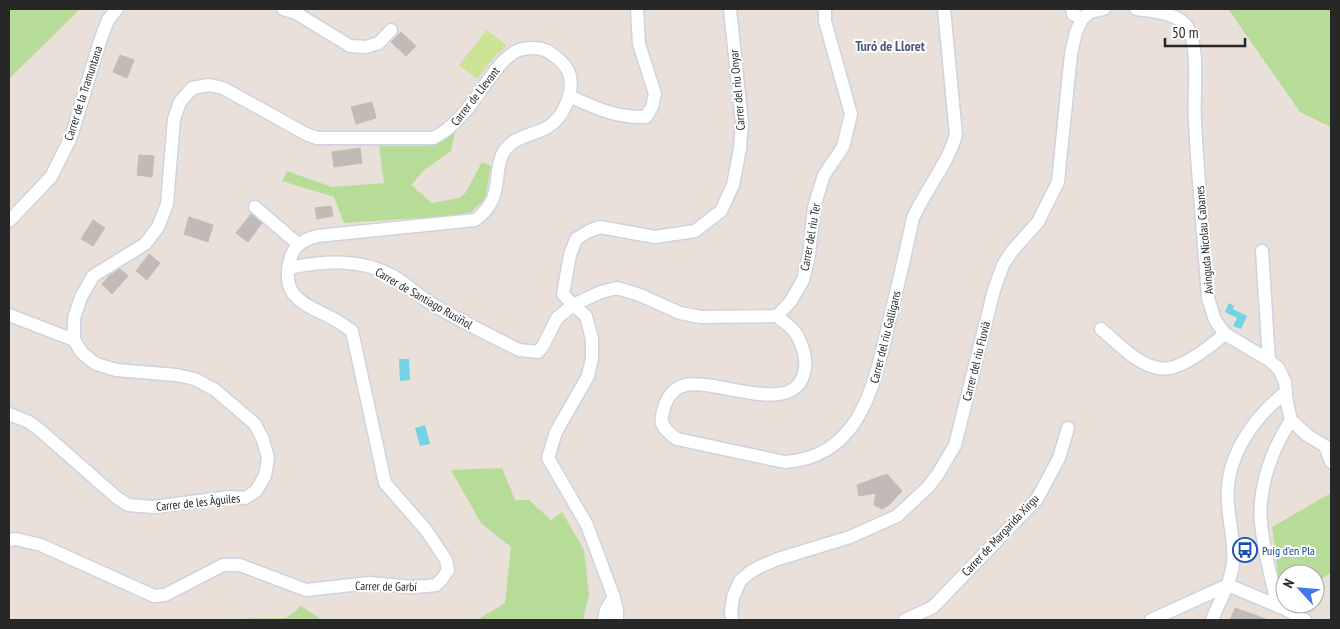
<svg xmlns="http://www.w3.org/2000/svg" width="1340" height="629" font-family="'PT Sans Narrow',sans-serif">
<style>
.green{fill:#b7dc98}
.pitch{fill:#cae395}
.water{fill:#72d3e4}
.building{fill:#c1bab6;stroke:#c3bcb3}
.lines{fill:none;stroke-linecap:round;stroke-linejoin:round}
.minor-casing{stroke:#ced3df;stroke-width:15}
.minor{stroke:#fff;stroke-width:12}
.labels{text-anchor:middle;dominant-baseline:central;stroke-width:4;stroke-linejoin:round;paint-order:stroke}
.street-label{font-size:12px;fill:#272727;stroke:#fff}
.transit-label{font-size:12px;fill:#164399;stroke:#fff;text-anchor:start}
.neighbourhood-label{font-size:14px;font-weight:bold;fill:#4b5773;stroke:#fff}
</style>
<rect width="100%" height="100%" fill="#e9e0d9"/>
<g class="green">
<path d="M9,9H80L9,79Z"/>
<path d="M1228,9H1331V127L1300,112Z"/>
<path d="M455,132L451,151L424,170L411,185L432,203L459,198L465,193L482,162L491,166L485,199L471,212L449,216L344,223L334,197L282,181L287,171L332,187L384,183L379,146H427Z"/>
<path d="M502,468L515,500H529L551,520L562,512L584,550L589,595L583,620H477L505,603L511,547L481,523L451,470Z"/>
<path d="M1331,493V572L1315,584V574H1285V597H1281L1272,527Z"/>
<path d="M301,606L322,620H232L229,619L286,618Z"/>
</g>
<path class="pitch" d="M487,30L507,46L495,56L477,79L459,65Z"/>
<g class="water">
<path d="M1229,303L1234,306L1233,309L1247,316L1241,329L1233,326L1237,318L1225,312Z"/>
<path d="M399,359H409L410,380L400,381Z"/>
<path d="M425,425L430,444L420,446L415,428Z"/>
</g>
<g class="building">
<path d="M401,32L416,46L406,56L391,42Z"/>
<path d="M120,55L134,60L127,78L113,72Z"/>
<path d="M372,102L376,118L356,124L351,107Z"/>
<path d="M360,148L362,163L334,167L332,152Z"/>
<path d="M139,155L154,156L152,177L137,175Z"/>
<path d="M331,206L333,216L317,219L315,208Z"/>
<path d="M251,214L262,223L248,242L236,233Z"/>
<path d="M189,217L213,225L208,242L184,234Z"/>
<path d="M93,220L105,228L93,246L81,239Z"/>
<path d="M149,254L160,263L147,280L136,271Z"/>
<path d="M120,269L128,276L112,294L102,284L109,276Z"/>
<path d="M887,474L902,491L889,505L882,509L874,505L876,493L859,496L857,485Z"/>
<path d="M1235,608L1266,619V620H1230Z"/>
</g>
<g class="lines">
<defs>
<g id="minor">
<path d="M283,9L296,13L350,46L366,47L379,43L391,30"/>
<path d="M730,9L742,123L740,149L733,185L721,211L695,231L655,237L600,227L589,231L576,239L570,255L563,294L573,305L601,292L617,288L640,295L680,313L701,317L777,316L791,301L803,280L809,255L814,207L824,175L843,147L851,114L825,21V9"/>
<path d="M1072,9L1073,14L1082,19"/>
<path d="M1136,9C1151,11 1180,13 1188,28C1200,51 1193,96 1195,122C1198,181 1204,239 1208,298L1215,320L1225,334L1269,360L1279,369L1285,382L1287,403L1291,420L1307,435L1325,446L1331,462"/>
<path d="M569,96C596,108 615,118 646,117L652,107L655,94L639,44L637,9"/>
<path d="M255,207L298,244"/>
<path d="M9,221L51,177L71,137L100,41L108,20L117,9"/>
<path d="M1262,251L1269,360"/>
<path d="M288,268C323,261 361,258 393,276C408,285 421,298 437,307C464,323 492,336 519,350L538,352L543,346L557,318L573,305L586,316L592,339V358L588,376L556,432L548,458L587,525L613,595L617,610V620"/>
<path d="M9,315L74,340"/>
<path d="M777,316C782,321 790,326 794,331C801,340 807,357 805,368C798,422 713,375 682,386C670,390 664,404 662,416C659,426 670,434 677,439L785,462C863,457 875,380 890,318C898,285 906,251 913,218C926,189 947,165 956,135L944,9"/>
<path d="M1101,329C1118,343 1136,364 1158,368C1179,373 1210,346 1225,334"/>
<path d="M9,414L29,422L41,431L116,497L128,505L153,507L229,497L245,498L256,491L265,476L268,458L263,440L255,424L215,390L195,379L176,375L116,370L96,364L82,353L74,340"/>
<path d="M9,540L16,539L41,545L154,596L165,595L223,565H240L306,590L370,583L413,587L427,586L436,585L442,579L448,570L446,560L426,530L385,483L352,331C346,327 339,322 332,318C305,304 280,298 290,260C294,245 303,240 317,236L475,220C494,206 496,193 498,171C499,166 500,158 503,153C514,135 532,136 548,127C564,117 575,91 569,73C566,65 559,59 552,54C544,47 529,47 519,50C507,55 499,65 492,75C475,98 459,126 433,138H317L306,134L223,88L209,85L192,88L180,102L174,119L167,204L158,227L145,244L93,276L81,297L74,318V340"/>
<path d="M1277,605C1272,578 1263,550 1261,522C1258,487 1272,449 1291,420"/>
<path d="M604,620L606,610L614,597"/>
<path d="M732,620L731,612L733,597L740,581L749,573L759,567L778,559L850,537L897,516L928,487L938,474L955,445L994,290L1003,265L1012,251L1038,222L1058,182L1071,54L1076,32L1082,19L1090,12L1104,9"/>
<path d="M905,620L933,607L1037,499L1059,458L1068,428"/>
<path d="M1151,620L1228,585L1285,609L1305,620"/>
<path d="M1212,620C1219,601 1231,584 1233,563C1235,543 1229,523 1228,503C1224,458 1253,418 1286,392"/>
</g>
</defs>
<use href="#minor" class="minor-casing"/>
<use href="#minor" class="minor"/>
</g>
<defs>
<symbol id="bus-ring" viewBox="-11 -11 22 22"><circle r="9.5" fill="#fff" stroke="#1a4fb4" stroke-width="1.5"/><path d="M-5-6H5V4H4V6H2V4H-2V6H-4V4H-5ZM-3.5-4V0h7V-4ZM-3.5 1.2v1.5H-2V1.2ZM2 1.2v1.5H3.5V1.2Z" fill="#1a4fb4"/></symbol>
</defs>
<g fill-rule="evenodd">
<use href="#bus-ring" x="1231" y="536" width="28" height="28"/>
</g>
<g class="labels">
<g class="street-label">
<text transform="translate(737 90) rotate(-95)">Carrer del riu Onyar</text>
<text transform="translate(83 93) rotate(-72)">Carrer de la Tramuntana</text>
<text transform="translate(475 96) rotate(-52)">Carrer de Llevant</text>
<text transform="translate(810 237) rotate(-80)">Carrer del riu Ter</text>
<text transform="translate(1204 240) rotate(-95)">Avinguda Nicolau Cabanes</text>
<text transform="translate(424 298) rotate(30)">Carrer de Santiago Rusiñol</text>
<text transform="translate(885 337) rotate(-76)">Carrer del riu Galligans</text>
<text transform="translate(976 361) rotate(-76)">Carrer del riu Fluvià</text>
<text transform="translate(198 502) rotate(-6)">Carrer de les Àguiles</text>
<text transform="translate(1000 535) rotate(-47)">Carrer de Margarida Xirgu</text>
<text transform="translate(386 586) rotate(1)">Carrer de Garbí</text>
</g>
<g class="transit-label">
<text x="1262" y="550">Puig d'en Pla</text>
</g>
<g class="neighbourhood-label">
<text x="890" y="46">Turó de Lloret</text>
</g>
</g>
<rect width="1340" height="629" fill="none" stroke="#272727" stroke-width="20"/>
<g transform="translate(1300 589) rotate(296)"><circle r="24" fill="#ffffff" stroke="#a9a9a9"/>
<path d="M0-4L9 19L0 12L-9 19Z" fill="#4375ec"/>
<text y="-8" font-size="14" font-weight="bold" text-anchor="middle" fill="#272727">N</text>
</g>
<path d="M1165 38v8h80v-8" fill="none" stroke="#272727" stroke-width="2.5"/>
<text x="1172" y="38" font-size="15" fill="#272727" stroke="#ffffff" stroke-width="4" paint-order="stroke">50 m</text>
</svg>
